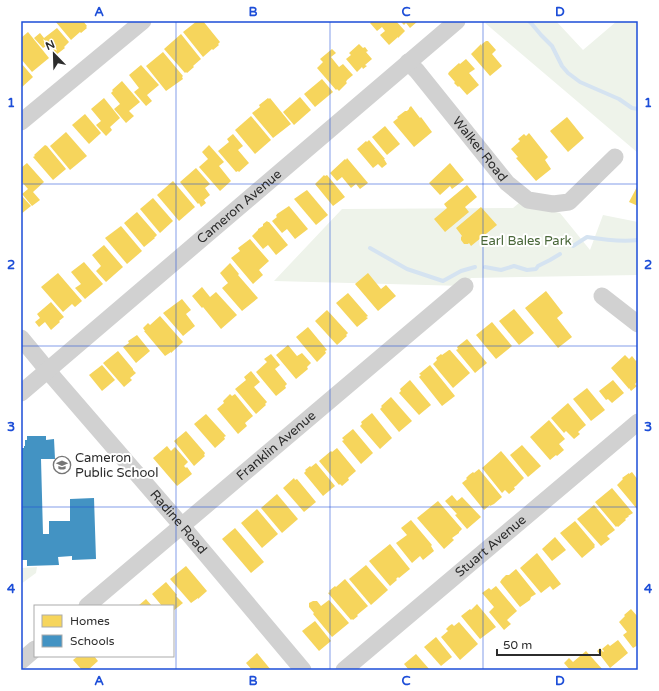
<svg xmlns="http://www.w3.org/2000/svg" width="659" height="691" font-family="'Varela Round',sans-serif">
<style>
.green{fill:#eef3ea}
.homes{fill:#f6d55c}
.schools{fill:#4393c3}
.lines{fill:none;stroke-linecap:round;stroke-linejoin:round}
.stream{stroke:#d5e3f1;stroke-width:4}
.minor{stroke:#d1d1d1;stroke-width:17}
.grid{fill:none;stroke:#1d4ed8;stroke-width:1;stroke-opacity:0.55}
.labels{text-anchor:middle;dominant-baseline:central;stroke-width:4;stroke-linejoin:round;paint-order:stroke}
.street-label{font-size:13px;fill:#2c2c2c;stroke:#fff}
.park-label{font-size:13px;fill:#496739;stroke:#fff}
.poi-label{font-size:13px;fill:#2c2c2c;stroke:#fff;text-anchor:start}
.neatline{fill:none;stroke:#1d4ed8;stroke-width:1.5}
.grid-label{font-size:13px;text-anchor:middle;font-weight:bold;fill:#1d4ed8}
</style>
<rect width="100%" height="100%" fill="#fff"/>
<g class="green">
<path d="M487,21H556L583,50L617,21H638V153L485,23Z"/>
<path d="M519,203L560,213L590,250L603,215L638,222V275L471,278L465,286L274,281L342,209L513,208Z"/>
<path d="M37,567L36,573L21,584V568Z"/>
</g>
<g class="homes">
<path d="M55,21H83L87,26L86,27L87,28L81,33L80,32L71,40Z"/>
<path d="M197,21H203L220,42L218,44L219,45L213,50L212,49L203,57L183,32Z"/>
<path d="M373,21H396L405,31L398,38V37L389,45L380,35L385,31L382,27L377,31L370,23Z"/>
<path d="M400,21H418L410,28L406,23L404,25Z"/>
<path d="M57,28L69,42L64,47L65,48L56,55L48,45L43,48L34,38L40,33L44,38Z"/>
<path d="M28,32L49,58L32,72L21,59V38Z"/>
<path d="M181,34L201,59L193,66L194,67L187,73L186,72L185,73L164,49Z"/>
<path d="M486,41H488L496,50L492,54L502,66L490,76L471,54L481,44L482,46V44Z"/>
<path d="M359,44L363,48L365,47L368,51L366,52L372,59L365,65L367,66L363,69L362,67L357,72L346,59L351,55L349,53Z"/>
<path d="M332,49L336,53L331,57L339,67L343,64L353,75L347,80L346,82L347,83L339,91L337,89L336,90L317,68L323,62L320,59Z"/>
<path d="M163,52L183,76L182,77L183,79L166,91L146,66Z"/>
<path d="M466,59L475,69L469,73L479,85L467,95L459,86L458,87L454,83L455,82L448,74L449,72L459,63L460,64Z"/>
<path d="M21,63L33,77L21,88Z"/>
<path d="M141,65L159,85L147,95L152,101L146,106L134,92L139,88L129,75Z"/>
<path d="M322,79L333,92L315,107L304,94Z"/>
<path d="M122,81L140,102L129,111L134,116L126,123L114,109L120,104L111,93L113,91L112,90Z"/>
<path d="M300,97L311,110L294,125L283,112Z"/>
<path d="M104,98L120,118L110,127L112,130L106,136L96,125L101,121L91,109Z"/>
<path d="M268,98L269,99L270,98L291,124L273,138L252,113L260,107L259,105Z"/>
<path d="M411,106L420,118L421,117L432,132L414,147L393,122L398,118L397,117L405,111H407L409,109V108Z"/>
<path d="M85,114L101,133L89,144L72,125Z"/>
<path d="M251,116L271,140L255,154L235,130Z"/>
<path d="M567,117L584,138L568,152L550,131Z"/>
<path d="M385,126L400,144L387,155L372,137Z"/>
<path d="M66,132L87,156L70,170L50,146Z"/>
<path d="M529,133L548,157L545,160L551,169L536,181L516,158L518,157L511,149L520,141L518,139L524,134L526,136Z"/>
<path d="M233,134L243,146L238,150L249,163L239,172L238,171L236,172L218,151L229,142L227,139Z"/>
<path d="M369,140L385,159H384L387,164L382,168L378,164L373,168L357,149L366,141L367,142Z"/>
<path d="M45,145L47,146L66,169L53,180L33,157L35,156L34,155Z"/>
<path d="M209,145L224,162L219,166L231,181L220,191L199,167L208,159L202,152Z"/>
<path d="M347,158L368,183L360,189L356,184L351,188L342,177L337,181L330,173L345,159L346,160Z"/>
<path d="M27,163L44,182L33,192L40,200L32,206L22,194L28,189L21,181V168Z"/>
<path d="M450,163L464,180L452,189L450,186L440,195L429,183Z"/>
<path d="M196,168L210,184L205,188L210,195L204,200L206,203L201,207L199,203L198,204L180,182Z"/>
<path d="M324,175L325,176L327,175L345,197L333,206L315,184Z"/>
<path d="M173,181L195,207L179,221L157,195Z"/>
<path d="M467,185L477,197L465,207L469,212L445,232L434,219L447,208L444,204Z"/>
<path d="M638,185V206L629,202Z"/>
<path d="M307,190L328,215L316,225L294,199L304,192Z"/>
<path d="M21,195L31,206L21,214Z"/>
<path d="M153,198L173,221L160,233L140,209Z"/>
<path d="M289,206L308,229L295,239L287,229L282,233L272,221L277,217L276,216L277,214Z"/>
<path d="M481,207L497,225L471,246L469,243L468,244H464L461,240V237L462,236L456,228Z"/>
<path d="M137,212L157,235L154,238H155L144,247L124,223Z"/>
<path d="M267,221L268,222H269L288,245L276,255L268,245L263,249L252,236L258,230V229L263,226V224Z"/>
<path d="M121,226L142,251L127,264L105,238Z"/>
<path d="M250,239L269,261L259,270L263,275L253,284L231,258L240,251L238,248Z"/>
<path d="M104,245L123,267L106,282L96,271L101,266L92,255Z"/>
<path d="M84,262L103,284L85,299L75,288L81,284L71,272Z"/>
<path d="M230,263L239,274L238,275L258,298L242,311L222,288L228,283L220,273Z"/>
<path d="M58,273L82,301L75,307L72,304L63,312L41,287Z"/>
<path d="M368,273L381,289L386,285L396,296L378,311L355,284Z"/>
<path d="M202,287L210,297L216,292L237,315L221,329L203,307L202,308L192,296Z"/>
<path d="M546,291L563,313L557,318L572,337L558,348L525,308Z"/>
<path d="M348,293L368,316L366,317L368,318L357,327L336,303Z"/>
<path d="M182,299L191,310L186,314L195,326L183,336L163,313Z"/>
<path d="M51,302L64,317L59,321L60,322L51,330L45,322L39,327L35,322L40,318L37,314Z"/>
<path d="M514,309L534,333L519,345L499,321Z"/>
<path d="M327,310L348,333L346,335L347,336L337,345L315,321Z"/>
<path d="M160,316L183,342L171,353V352L165,356L144,331H145L143,328L148,323L150,325Z"/>
<path d="M492,322L512,346L496,359L476,335Z"/>
<path d="M308,327L327,350L325,351L326,353L317,362L296,337Z"/>
<path d="M137,335L150,351L136,363L123,347L129,343L128,341Z"/>
<path d="M467,339L487,363L475,373L456,350L458,349L457,347Z"/>
<path d="M288,345L297,356L302,353L311,363L307,367L308,369L296,379L276,355Z"/>
<path d="M449,350H450L470,373L453,388L433,364L437,360L436,358L441,354L442,355Z"/>
<path d="M118,351L133,369V370L136,373L130,378L132,380L124,387L103,363Z"/>
<path d="M271,354L280,365L275,369L287,384L285,386L286,388L276,396L256,372L267,362L264,359Z"/>
<path d="M625,355L629,359L632,356L636,361L638,359V381L635,384L637,386L631,391L629,388V389L611,368Z"/>
<path d="M102,365L115,380L102,391L89,375Z"/>
<path d="M430,365L455,396L442,406L419,377L421,375L419,374Z"/>
<path d="M251,371L260,382L254,387L267,402L265,404L266,405L256,414L235,389L246,380L244,377Z"/>
<path d="M410,380L431,405L419,415L399,393L401,391L400,389Z"/>
<path d="M613,380L624,393L612,403L608,399L606,400L599,391Z"/>
<path d="M587,388L605,410L591,421L573,399Z"/>
<path d="M230,394L232,396L235,394L253,416L245,423L247,426L238,434L217,409L224,403L223,401Z"/>
<path d="M391,397L412,421L399,432L380,409L382,407L381,406Z"/>
<path d="M568,403L586,425L578,432L580,434L574,439L566,431L564,433L551,418Z"/>
<path d="M372,413L392,438L380,449L360,426L362,424L361,422Z"/>
<path d="M206,414L226,436L224,437L225,439L215,448L194,424Z"/>
<path d="M549,420L565,439L559,444L564,450L557,456L556,455L550,460L530,437Z"/>
<path d="M353,429L373,453L361,464L342,441L344,440L342,438Z"/>
<path d="M186,431L205,453L204,455L205,456L194,466L174,441Z"/>
<path d="M522,445L541,466L528,477L510,455Z"/>
<path d="M167,446L171,451L175,447L188,462L184,466L186,468L187,467L192,474L177,486L153,458Z"/>
<path d="M337,448L356,471L348,478L349,480L342,486L340,484L339,485L319,461L331,451L332,452Z"/>
<path d="M501,451L524,478L516,486L514,487L515,489L509,494L505,490L502,493L482,468Z"/>
<path d="M316,463L335,486L323,496L304,473L306,471L305,470L310,466L311,467Z"/>
<path d="M479,469L502,497L494,504L490,506V505L484,510L462,483L467,479L466,478L469,475L473,472L474,473Z"/>
<path d="M632,472L638,480V507L637,509L617,485L623,479L622,478L629,473V474Z"/>
<path d="M294,478L295,480L297,479L316,502L304,512L283,488Z"/>
<path d="M612,488L633,513L628,516H629L628,517L625,519L626,520L618,527L617,526L616,527L595,502Z"/>
<path d="M277,494L298,519L282,533L261,508Z"/>
<path d="M452,495L457,501L462,497L481,517L467,529L455,515L457,514L445,501Z"/>
<path d="M438,501L462,529L459,532V533L452,538L454,540L444,549L417,518Z"/>
<path d="M594,505L615,530L607,536L610,539L601,546L577,519Z"/>
<path d="M257,509L278,534L262,548L241,523Z"/>
<path d="M411,520L432,545L431,546L434,551L423,560L420,556L412,563L396,543L407,535L401,528Z"/>
<path d="M575,521L595,545L594,546L595,547L582,558L560,533Z"/>
<path d="M235,528L264,562L251,573L222,539Z"/>
<path d="M555,537L566,550L552,561L542,549Z"/>
<path d="M390,544L410,569L399,578L398,577L396,579L397,580L390,586L369,561Z"/>
<path d="M537,553L561,584L553,590L550,586L541,593L520,568Z"/>
<path d="M366,565L388,590L371,605L349,579Z"/>
<path d="M186,566L207,591L198,599V598L191,603L170,579Z"/>
<path d="M516,569L536,594L531,597L530,600L520,607L500,582L502,579L506,575H509Z"/>
<path d="M345,579L368,606L357,615L358,616L353,620L352,619L351,620L328,593L330,592L329,591L335,586L336,587Z"/>
<path d="M166,582L177,595L176,596L183,603L173,611V606H162L152,594Z"/>
<path d="M496,586L517,611L507,620L511,624L504,630L489,612L494,607L482,593L489,588L491,590Z"/>
<path d="M146,599L152,606H138Z"/>
<path d="M329,600L349,623L332,637L313,614L314,613L309,607V603L313,601H317L321,606Z"/>
<path d="M477,604L496,627L480,639L461,616L470,609L471,610Z"/>
<path d="M631,609L638,617V645L633,648L623,635L627,632L619,622L625,616L624,615Z"/>
<path d="M315,621L331,641L319,651L302,631Z"/>
<path d="M459,622L478,644L460,660L441,637L448,631L446,629L449,626L452,624L454,626Z"/>
<path d="M436,637L452,657L441,666L424,647Z"/>
<path d="M618,640L628,653L610,668L597,651L600,648L603,652L604,651L602,649L608,644L610,646Z"/>
<path d="M586,651L603,670H570L564,663L569,658L573,662Z"/>
<path d="M257,653L271,670H252L246,663Z"/>
<path d="M416,654L430,670H409L404,664Z"/>
<path d="M78,656H94L98,661L88,670H82L73,660Z"/>
</g>
<path class="schools" d="M27,436H46V440L54,439L55,459H41L43,534H49V521H70V499L94,498L96,559L72,560V556L58,557L59,565L27,566V560H21V448H24V446H25V440H27Z"/>
<g class="lines">
<g class="stream">
<path d="M529,21L531,23L541,35L552,46L562,66L568,73L580,82L619,99L632,108L638,109"/>
<path d="M573,246L587,237C605,240 621,242 638,240"/>
<path d="M370,248L407,269L443,281L461,271L475,267"/>
<path d="M485,267L501,270L514,266L527,270L536,269L538,266L550,260L560,254"/>
</g>
<g class="minor">
<path id="s1" d="M408,62L417,71L507,183L528,200L553,204L569,202L615,157"/>
<path d="M21,122L143,21"/>
<path d="M602,296L638,324"/>
<path id="s2" d="M21,338L54,378L182,526L303,670"/>
<path id="s3" d="M21,393L457,21"/>
<path id="s4" d="M87,606L465,286"/>
<path d="M21,661L35,649"/>
<path id="s5" d="M344,670L638,422"/>
</g>
</g>
<path class="grid" d="M176,21V670M330,21V670M483,21V670M21,184H638M21,346H638M21,507H638"/>
<defs>
<symbol id="school-ring" viewBox="-11 -11 22 22"><circle r="9.5" fill="#fff" stroke="#767676" stroke-width="1.5"/><path d="M0-5L7-2L0 1L-7-2ZM-4 1L0 2.5L4 1V4Q0 6-4 4Z" fill="#767676"/></symbol>
</defs>
<g fill-rule="evenodd">
<use href="#school-ring" x="52" y="455" width="20" height="20"/>
</g>
<g class="labels">
<g class="street-label">
<text stroke="none"><textPath href="#s1" startOffset="113">Walker Road</textPath></text>
<text stroke="none"><textPath href="#s3" startOffset="287">Cameron Avenue</textPath></text>
<text stroke="none"><textPath href="#s4" startOffset="248">Franklin Avenue</textPath></text>
<text stroke="none"><textPath href="#s2" startOffset="242">Radine Road</textPath></text>
<text stroke="none"><textPath href="#s5" startOffset="192">Stuart Avenue</textPath></text>
</g>
<g class="park-label">
<text x="526" y="241">Earl Bales Park</text>
</g>
<g class="poi-label">
<text x="75" y="458">Cameron<tspan x="75" dy="15">Public School</tspan></text>
</g>
</g>
<rect width="659" height="691" fill="none" stroke="#ffffff" stroke-width="44"/>
<rect x="34" y="605" width="140" height="52" fill="#ffffff" stroke="#ababab"/>
<rect x="42" y="615" width="20" height="12" fill="#f6d55c" stroke="#ababab"/>
<text x="70" y="625" font-size="12" fill="#2c2c2c">Homes</text>
<rect x="42" y="635" width="20" height="12" fill="#4393c3" stroke="#ababab"/>
<text x="70" y="645" font-size="12" fill="#2c2c2c">Schools</text>
<g transform="translate(54 54) rotate(337)" stroke="#ffffff" stroke-width="3" paint-order="stroke">
<path d="M0-3L7 15L0 10L-7 15Z" fill="#2c2c2c"/>
<text y="-6" font-size="11" font-weight="bold" text-anchor="middle" fill="#2c2c2c">N</text>
</g>
<path d="M497 649v6h103v-6" fill="none" stroke="#2c2c2c" stroke-width="2"/>
<text x="503" y="649" font-size="12" fill="#2c2c2c" stroke="#ffffff" stroke-width="3" paint-order="stroke">50 m</text>
<rect x="22" y="22" width="615" height="647" class="neatline"/>
<g class="grid-label">
<text x="99" y="16">A</text>
<text x="253" y="16">B</text>
<text x="406" y="16">C</text>
<text x="560" y="16">D</text>
<text x="11" y="107">1</text>
<text x="648" y="107">1</text>
<text x="11" y="269">2</text>
<text x="648" y="269">2</text>
<text x="11" y="431">3</text>
<text x="648" y="431">3</text>
<text x="11" y="593">4</text>
<text x="648" y="593">4</text>
<text x="99" y="685">A</text>
<text x="253" y="685">B</text>
<text x="406" y="685">C</text>
<text x="560" y="685">D</text>
</g>
</svg>
